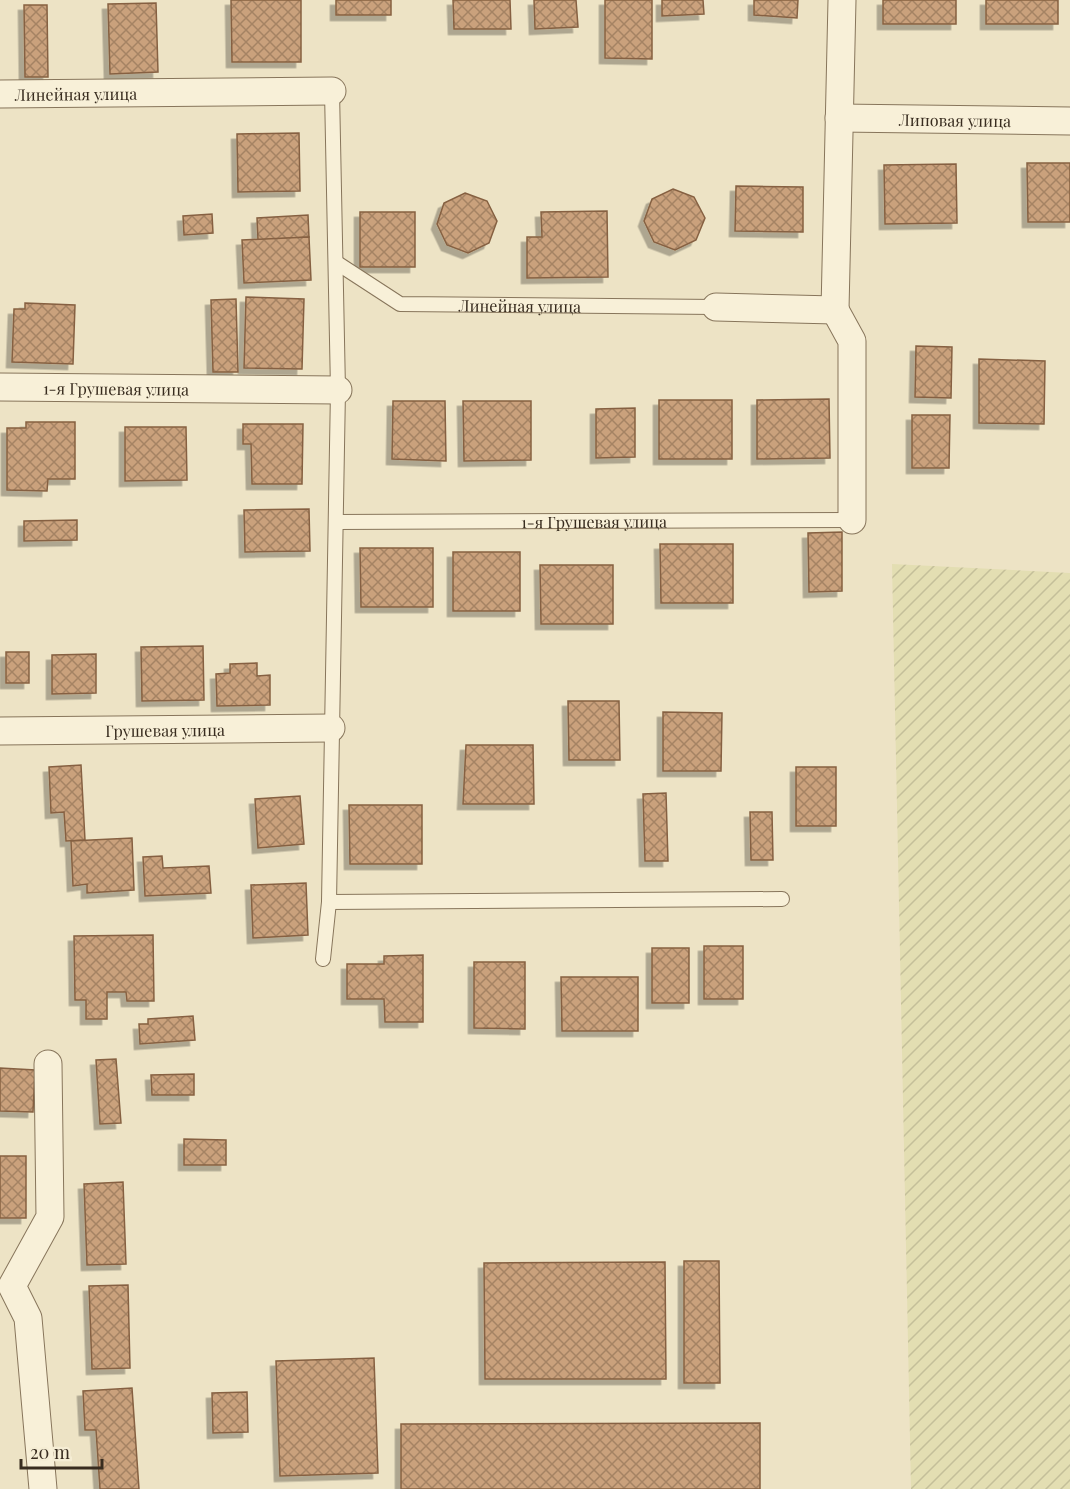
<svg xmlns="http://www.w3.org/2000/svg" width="1070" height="1489" font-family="'Playfair Display',serif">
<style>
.farmland{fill:url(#farmland-furrows)}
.building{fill:url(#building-cross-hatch);stroke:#866142;stroke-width:1.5;filter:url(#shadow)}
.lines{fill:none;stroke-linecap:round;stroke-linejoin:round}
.service-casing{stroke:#87755b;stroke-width:16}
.minor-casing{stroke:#87755b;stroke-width:29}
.service{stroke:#f8f0d8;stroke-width:14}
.minor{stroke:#f8f0d8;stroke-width:27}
.labels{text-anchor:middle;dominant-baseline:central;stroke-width:4.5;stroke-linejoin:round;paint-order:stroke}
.street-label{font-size:16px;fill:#382c1f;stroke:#f5edd4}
</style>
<defs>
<pattern id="farmland-furrows" width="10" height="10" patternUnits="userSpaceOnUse" patternTransform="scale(1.5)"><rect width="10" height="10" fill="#e3deb2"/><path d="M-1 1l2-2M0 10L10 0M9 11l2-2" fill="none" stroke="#c4bf99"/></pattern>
<pattern id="building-cross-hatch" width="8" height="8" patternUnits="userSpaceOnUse" patternTransform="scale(1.5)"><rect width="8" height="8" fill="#caa17b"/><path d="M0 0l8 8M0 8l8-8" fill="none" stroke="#a58364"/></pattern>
<filter id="shadow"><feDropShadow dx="-5.5" dy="5.5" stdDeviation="0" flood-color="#0004"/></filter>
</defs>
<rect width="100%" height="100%" fill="#ede3c5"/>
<path class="farmland" d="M892,564L1070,573V1489H911Z"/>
<g class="building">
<path d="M231,0H301V62H232Z"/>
<rect x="336" y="0" width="55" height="15"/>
<path d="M453,0H510L511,29H454Z"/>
<path d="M534,0H576L578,27L535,29Z"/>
<path d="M605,0H652V59L605,58Z"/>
<path d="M662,0H703L704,14L662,16Z"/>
<path d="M754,0H798L797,18L754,15Z"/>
<rect x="883" y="0" width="73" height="24"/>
<rect x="986" y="0" width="72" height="24"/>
<path d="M156,3L158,72L110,74L108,4Z"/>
<path d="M24,5H47L48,77H25Z"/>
<path d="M299,133L300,191L238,192L237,134Z"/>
<path d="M1027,163H1070V222H1028Z"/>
<path d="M956,164L957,223L885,224L884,165Z"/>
<path d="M736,186L803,187V232L735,231Z"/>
<path d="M673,189L694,197L705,218L696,240L675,250L654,242L644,221L652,199Z"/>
<path d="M465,193L487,201L497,221L489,243L468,253L447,245L437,224L444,203Z"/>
<path d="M607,211L608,277L527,278V237H542L541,212Z"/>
<rect x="360" y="212" width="55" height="55"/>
<path d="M212,214L213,233L184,235L183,216Z"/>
<path d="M308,215L309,237L258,240L257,218Z"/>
<path d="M309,237L311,280L244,283L242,240Z"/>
<path d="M246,297L304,299L302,369L244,368Z"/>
<path d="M236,299L238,372H213L211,300Z"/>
<path d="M25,303L75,305L73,364L12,362L14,309H25Z"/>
<path d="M916,346L952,347L951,398L915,397Z"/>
<path d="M979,359L1045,361L1044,424L979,423Z"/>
<path d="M829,399L830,458L757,459V400Z"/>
<rect x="659" y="400" width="73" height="59"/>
<path d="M393,401H445L446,461L392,459Z"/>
<path d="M463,401H531V460L464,461Z"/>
<path d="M635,408V457L596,458V409Z"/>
<path d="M912,415H950L949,468H912Z"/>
<path d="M26,422H75V479H48L47,491L7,490V428H26Z"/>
<path d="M243,424H303L302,484H252L251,444H243Z"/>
<path d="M125,427H186L187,480L125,481Z"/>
<path d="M309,509L310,551L245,552L244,510Z"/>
<path d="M77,520V540L24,541V521Z"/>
<path d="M842,532V591L809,592L808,533Z"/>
<path d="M660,544H733V603H661Z"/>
<path d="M360,548H433V607H361Z"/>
<rect x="453" y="552" width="67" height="59"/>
<path d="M540,565H613V624H541Z"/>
<path d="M203,646L204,700L142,701L141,647Z"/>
<rect x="6" y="652" width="23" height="31"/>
<path d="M96,654V693L52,694V655Z"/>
<path d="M257,663V676L270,675V705L217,706L216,674L230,673V664Z"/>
<path d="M568,701H619L620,760H569Z"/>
<path d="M663,712L722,713L721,771H663Z"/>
<path d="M466,745H533L534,804H463Z"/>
<path d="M81,765L85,840L66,841L64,812L51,813L49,767Z"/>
<rect x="796" y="767" width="40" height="59"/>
<path d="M666,793L668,861H645L643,794Z"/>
<path d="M300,796L304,844L258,848L255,799Z"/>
<path d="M349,805H422V864H350Z"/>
<path d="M750,812H772L773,860H751Z"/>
<path d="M132,838L134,890L87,893V884L73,886L71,841Z"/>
<path d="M162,856L163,868L209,866L211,893L145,896L143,857Z"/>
<path d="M306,883L308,935L253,938L251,885Z"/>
<path d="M153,935L154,1001H127L126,992H107V1019H86V1000H75L74,936Z"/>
<rect x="704" y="946" width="39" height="53"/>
<rect x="652" y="948" width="37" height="55"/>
<path d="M423,955V1022H385L384,999H347V964H384V956Z"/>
<path d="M474,962H525V1029L474,1028Z"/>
<path d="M561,977H638V1031H562Z"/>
<path d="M193,1016L195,1040L140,1044L139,1024H148V1019Z"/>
<path d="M116,1059L121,1123L100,1124L96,1060Z"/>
<path d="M0,1068L35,1070L33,1112L0,1111Z"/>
<path d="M194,1074V1095H152L151,1075Z"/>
<path d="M184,1139L226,1140V1165H184Z"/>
<rect x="0" y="1156" width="26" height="62"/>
<path d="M123,1182L126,1264L87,1265L84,1184Z"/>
<path d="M684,1261H719L720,1383H684Z"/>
<path d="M665,1262L666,1379H485L484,1263Z"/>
<path d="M128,1285L130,1368L92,1369L89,1286Z"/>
<path d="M374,1358L378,1473L280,1476L276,1361Z"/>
<path d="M132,1388L139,1489H100L96,1430H85L83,1391Z"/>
<path d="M247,1392L248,1432L213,1433L212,1393Z"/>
<path d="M760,1423V1489H401V1424Z"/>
</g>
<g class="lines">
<defs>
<g id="service">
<path id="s1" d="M337,263L400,304L716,307"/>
<path id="s2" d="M336,522L852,520"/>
<path d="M329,902L782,899"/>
<path d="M323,959L329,902L338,390L332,91"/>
</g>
<g id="minor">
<path id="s3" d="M0,94L332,91"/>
<path id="s4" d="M839,118L1070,121"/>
<path d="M716,307L835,310L842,0"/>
<path d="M835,310L852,341V520"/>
<path id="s5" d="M0,387L338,390"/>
<path id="s6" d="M0,731L331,728"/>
<path d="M43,1489L28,1318L12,1286L50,1217L48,1064"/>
</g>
</defs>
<use href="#service" class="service-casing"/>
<use href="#minor" class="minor-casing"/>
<use href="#service" class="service"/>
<use href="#minor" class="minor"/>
</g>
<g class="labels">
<g class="street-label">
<text stroke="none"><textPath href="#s3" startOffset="76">Линейная улица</textPath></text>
<text stroke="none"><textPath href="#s4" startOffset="116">Липовая улица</textPath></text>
<text stroke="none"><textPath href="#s1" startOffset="195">Линейная улица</textPath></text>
<text stroke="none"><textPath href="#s5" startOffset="116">1-я Грушевая улица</textPath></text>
<text stroke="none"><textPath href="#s2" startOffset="258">1-я Грушевая улица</textPath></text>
<text stroke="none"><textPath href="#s6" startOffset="165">Грушевая улица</textPath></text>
</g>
</g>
<path d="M21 1459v9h81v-9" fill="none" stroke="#382c1f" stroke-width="3"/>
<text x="30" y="1459" font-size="18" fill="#382c1f" stroke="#f5edd4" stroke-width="4.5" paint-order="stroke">20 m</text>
</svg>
